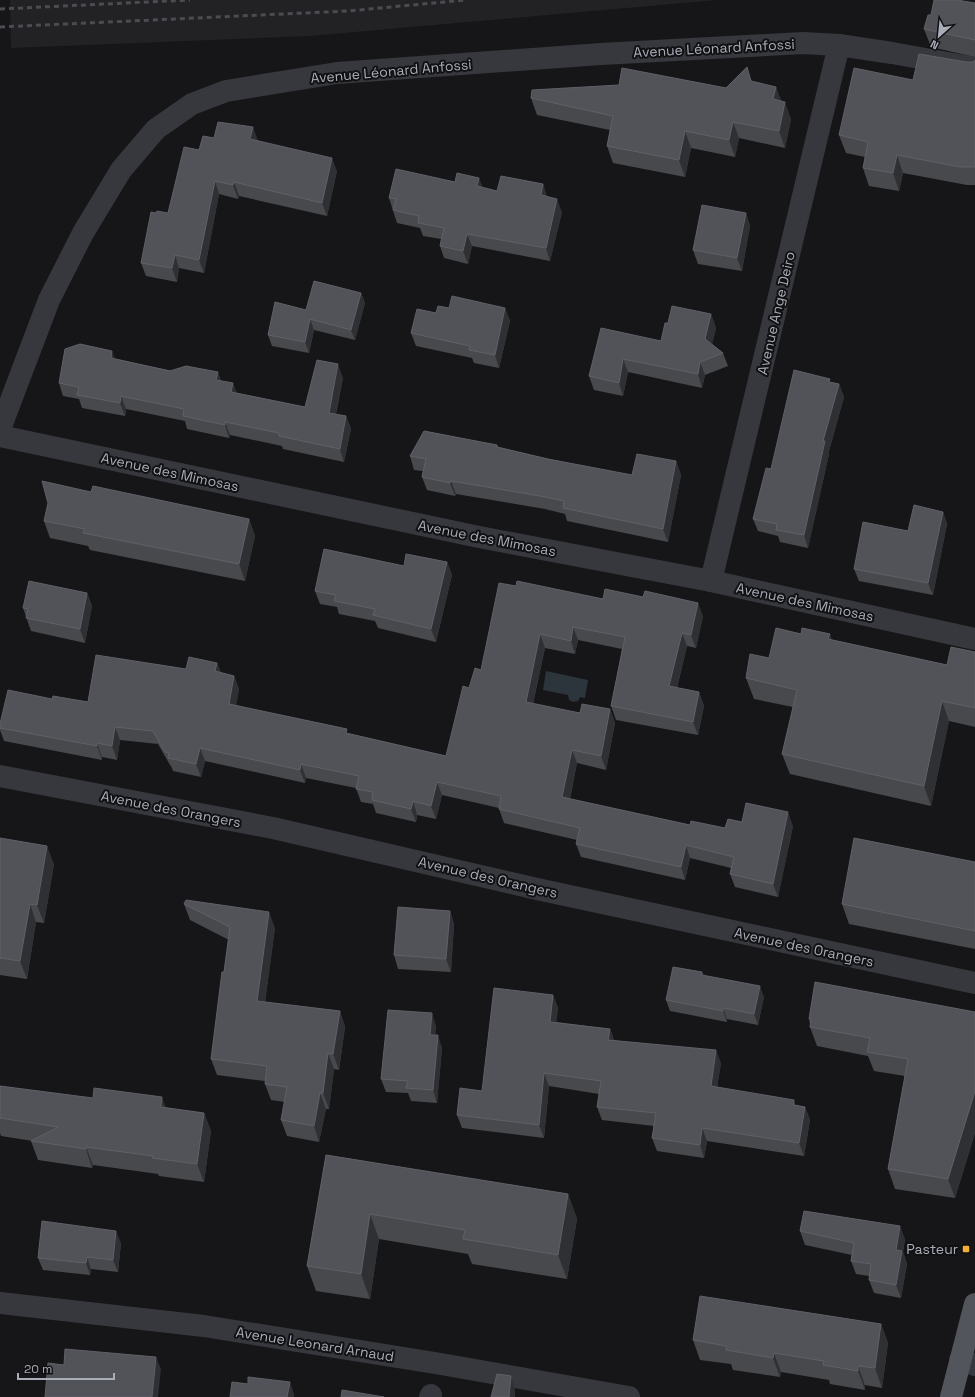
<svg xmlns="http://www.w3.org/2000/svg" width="975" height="1397" font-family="'Space Grotesk',sans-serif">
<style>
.built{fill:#222225}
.water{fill:#2c353c}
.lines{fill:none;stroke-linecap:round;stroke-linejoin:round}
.minor{stroke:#37383d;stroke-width:22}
.major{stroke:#53555c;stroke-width:22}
.rail{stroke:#4a4c52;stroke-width:3;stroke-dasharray:5 4;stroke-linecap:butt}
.wall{fill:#47494d}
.shaded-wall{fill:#2f3033}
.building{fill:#525359;stroke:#5f6168}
.poi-dot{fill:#f2b134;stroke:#111113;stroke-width:1.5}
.labels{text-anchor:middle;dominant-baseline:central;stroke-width:4;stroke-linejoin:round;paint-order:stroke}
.street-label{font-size:14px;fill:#a8adb8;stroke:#111113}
.poi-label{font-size:14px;fill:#a8adb8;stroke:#111113;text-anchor:end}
</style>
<rect width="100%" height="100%" fill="#161618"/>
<path class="built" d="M10,0H717L310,36L11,48Z"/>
<path class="water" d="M546,671L588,680L585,698L580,697L578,701L573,702L569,700L568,695L543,690Z"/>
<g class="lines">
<g class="minor">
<path d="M0,429L49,300L83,233L121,170L156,129L192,104L226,91L337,73L601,54L803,43L839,45L892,53L975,68"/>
<path d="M0,436L479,537L711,581L975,639"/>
<path d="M711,581L839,45"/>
<path d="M0,776L273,828L537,889L975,983"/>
<path d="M0,1303L204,1326L435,1363L629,1397"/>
<path d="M960,1360L975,1365"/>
<path d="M430,1397L431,1395"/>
</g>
<path class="major" d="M951,1397L975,1304"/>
<g class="rail">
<path d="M0,9L190,0"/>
<path d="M0,27L348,11L466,0"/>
</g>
</g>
<g class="wall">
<path d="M975,3V57L931,47L924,29L931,15Z"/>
<path d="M975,60V185H967L903,173L899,191L869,186L863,168L865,157L846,153L839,135L913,80L966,62H973Z"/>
<path d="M752,82L776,87L781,101L791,119L785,148L739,138L735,157L691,148L685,177L613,163L607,146L610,130L537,115L531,98L726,88Z"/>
<path d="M214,138L257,140L337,171L327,216L239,196L238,199L219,194L204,273L179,268L177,282L146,276L141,263L156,213H168L199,150Z"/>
<path d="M543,184L547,197L562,212L550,261L472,246L468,264L444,258L440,246L441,239L423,236L420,228L397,223L389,198L482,188L497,191Z"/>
<path d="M746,213L750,226L742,271L698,264L693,250Z"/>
<path d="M361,293L365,303L355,340L314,330L309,353L272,346L268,335L306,310Z"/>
<path d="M449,308H505L510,321L499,368L474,363L472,358L416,346L411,333L436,313Z"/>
<path d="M711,314L716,328L712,344L723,353L728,366L705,375L702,388L628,372L623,396L594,390L589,376L661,341L668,323Z"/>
<path d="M115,359L221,381L237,393L305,407L343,378L336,414L346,416L351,429L344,462L283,449L282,446L230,435L229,438L187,429L185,421L126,409L125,416L82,408L79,399L63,396L59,383Z"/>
<path d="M831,382L839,384L844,397L829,451V454L808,548L780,542L778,536L758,531L753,519L771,469Z"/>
<path d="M497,445L498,447L548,459L632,475L676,461L681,475L668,542L567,521L565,514L545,509L456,494L455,496L427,490L422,477L423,471L414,470L410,456Z"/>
<path d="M91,492L249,519L255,536L245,581L90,550L88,546L50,538L44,521Z"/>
<path d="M943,512L947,524L933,595L859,581L854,569L908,531Z"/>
<path d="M447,562L452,575L436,642L378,628L375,621L339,614L337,607L320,604L315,591L404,566Z"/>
<path d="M516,586L603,599L703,616L696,648L687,646L677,688L699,692L704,706L698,735L616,720L611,706L622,649L578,640L575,654L545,648L533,704L580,713L610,709L615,723L606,770L577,763L570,799L690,825L725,828L742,822L793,826L778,897L735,887L730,874L731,868L690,858L685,880L581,857L576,844L577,840L504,823L499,809V808L442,795L436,819L417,815L416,822L376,813L373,804L361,802L356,788L306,778L305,783L205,761L201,777L173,771L171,766L170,765L158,744L120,740L117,760L102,757V760L4,741L0,730V724L52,699L88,702L186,669L217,663L221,673L234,676L239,689L236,705L348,734L446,756L469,688L481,670Z"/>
<path d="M87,593L92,606L85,643L31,631L23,608Z"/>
<path d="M801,634L947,665L975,652V727L949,721L931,806L790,774L782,754L793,707L754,699L746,678L769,658Z"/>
<path d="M0,838L54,864L44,923L36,922L27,979L0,975Z"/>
<path d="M975,862V949L849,924L842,904Z"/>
<path d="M184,904L275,928L265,1002L340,1011L345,1027L339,1070L334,1069L329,1109H326L319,1142L287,1136L281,1120L285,1102L271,1100L265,1084V1081L217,1075L211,1059L224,972L229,940L190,920Z"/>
<path d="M450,911L454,924L451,972L398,969L394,955Z"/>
<path d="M702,972L703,975L764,997L758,1025L727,1019V1022L670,1011L666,1000Z"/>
<path d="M553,995L558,1008L556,1022L610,1029L614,1040L721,1063L717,1087L796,1105L805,1107L810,1120L804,1156L707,1141L704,1158L657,1151L652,1138L654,1126L602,1120L597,1107L599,1094L549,1086L544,1138L462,1128L457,1115L482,1091Z"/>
<path d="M975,1012V1133L955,1198L895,1189L888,1169L905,1076L874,1071L868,1056L817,1046L810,1027V1024L809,1019Z"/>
<path d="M436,1026L435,1035L442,1048L437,1103L411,1101L408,1093L386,1092L381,1079Z"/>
<path d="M0,1086L204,1113L211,1131L204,1182L159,1176L158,1174L93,1165L92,1168L38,1160L31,1141H33L1,1136L0,1133Z"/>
<path d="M326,1155L568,1194L577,1219L567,1279L472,1264L468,1254L379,1239L370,1299L316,1291L307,1266Z"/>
<path d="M800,1231L905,1239L903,1252L907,1264L901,1298L874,1293L869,1280V1276L856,1274L851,1261L852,1255L805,1245Z"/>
<path d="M121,1243L118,1272L91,1269L90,1275L43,1270L38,1258Z"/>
<path d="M881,1324L888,1343L882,1388L865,1385V1390L830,1384L829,1380L781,1372L780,1377L733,1370L731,1364L700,1360L693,1340Z"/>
</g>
<g class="shaded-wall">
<path d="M776,87L782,103L773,99Z"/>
<path d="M785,102L791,119L785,148L779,131Z"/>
<path d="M733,122L739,138L735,157L729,140Z"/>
<path d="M253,127L258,141L250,139Z"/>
<path d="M685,131L691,148L685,177L679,160Z"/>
<path d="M897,155L903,173L899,191L893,173Z"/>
<path d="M332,158L337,171L327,216L322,203Z"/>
<path d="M479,178L484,190L477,186Z"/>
<path d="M215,181L219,194L204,273L199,260Z"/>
<path d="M234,182L239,196L238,199L233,185Z"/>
<path d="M543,184L547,197L541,195Z"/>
<path d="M557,199L562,212L550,261L546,248Z"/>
<path d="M746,213L750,226L742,271L737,258Z"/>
<path d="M467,234L472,246L468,264L463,251Z"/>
<path d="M175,255L179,268L177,282L172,268Z"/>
<path d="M361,293L365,303L355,340L351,330Z"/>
<path d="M505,308L510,321L499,368L495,355Z"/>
<path d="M711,314L716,328L710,352L705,339Z"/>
<path d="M310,319L314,330L309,353L305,342Z"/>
<path d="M112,351L117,364L111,358Z"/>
<path d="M623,359L628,372L623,396L619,383Z"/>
<path d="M700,362L705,375L702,388L698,374Z"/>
<path d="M338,364L343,378L333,426L329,413Z"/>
<path d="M218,372L223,385L216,380Z"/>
<path d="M233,383L238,396L231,392Z"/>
<path d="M839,384L844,397L829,451V454L808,548L804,535L823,441Z"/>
<path d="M121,396L126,409L125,416L120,403Z"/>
<path d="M346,416L351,429L344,462L340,449Z"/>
<path d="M225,422L230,435L229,438L225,425Z"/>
<path d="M676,461L681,475L668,542L663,529Z"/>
<path d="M451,481L456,494L455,496L450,483Z"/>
<path d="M943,512L947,524L933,595L928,583Z"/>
<path d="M249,519L255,536L245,581L239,564Z"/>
<path d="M447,562L452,575L436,642L431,629Z"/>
<path d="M87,593L92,606L85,643L80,629Z"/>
<path d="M698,603L703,616L696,648L691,635Z"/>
<path d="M573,627L578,640L575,654L571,641Z"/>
<path d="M682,633L687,646L674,699L669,686Z"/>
<path d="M540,634L545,648L530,716L526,702Z"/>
<path d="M830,634L837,654L828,639Z"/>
<path d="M217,663L222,676L215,671Z"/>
<path d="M234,676L239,689L234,717L229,704Z"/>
<path d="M699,692L704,706L698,735L693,722Z"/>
<path d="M942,701L949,721L931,806L924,786Z"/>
<path d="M610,709L615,723L606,770L601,756Z"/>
<path d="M115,727L120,740L117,760L112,746Z"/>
<path d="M97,743L102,757V760L97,746Z"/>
<path d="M200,748L205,761L201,777L196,764Z"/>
<path d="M572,750L577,763L567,811L562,797Z"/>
<path d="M301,764L306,778L305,783L300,770Z"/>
<path d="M437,782L442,795L436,819L431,806Z"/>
<path d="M413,801L417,815L416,822L411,809Z"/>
<path d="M788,812L793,826L778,897L773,884Z"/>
<path d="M686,845L690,858L685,880L681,867Z"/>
<path d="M47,846L54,864L44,923L37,905Z"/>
<path d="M30,904L36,922L27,979L20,961Z"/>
<path d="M450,911L454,924L451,972L446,959Z"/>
<path d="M269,912L275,928L263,1017L257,1001Z"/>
<path d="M760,986L764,997L758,1025L754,1014Z"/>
<path d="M553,995L558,1008L555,1035L550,1022Z"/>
<path d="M723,1008L727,1019V1022L723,1011Z"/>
<path d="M340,1011L345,1027L339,1070L333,1054Z"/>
<path d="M432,1013L436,1026L434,1047L430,1035Z"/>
<path d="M610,1029L615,1042L608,1040Z"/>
<path d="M438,1035L442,1048L437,1103L433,1090Z"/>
<path d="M716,1050L721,1063L715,1100L711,1086Z"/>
<path d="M328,1053L334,1069L329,1109L323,1093Z"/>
<path d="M544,1073L549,1086L544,1138L539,1125Z"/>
<path d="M975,1091V1133L955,1198L948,1179Z"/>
<path d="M320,1093L326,1109L319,1142L314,1126Z"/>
<path d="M162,1097L169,1116L161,1107Z"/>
<path d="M805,1107L810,1120L804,1156L799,1143Z"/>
<path d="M204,1113L211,1131L204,1182L197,1164Z"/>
<path d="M702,1128L707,1141L704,1158L700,1145Z"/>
<path d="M86,1147L93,1165L92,1168L86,1149Z"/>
<path d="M568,1194L577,1219L567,1279L558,1255Z"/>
<path d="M370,1214L379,1239L370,1299L361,1274Z"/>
<path d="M900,1226L905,1239L903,1252L907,1264L901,1298L896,1285V1250Z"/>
<path d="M116,1231L121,1243L118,1272L113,1260Z"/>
<path d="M87,1257L91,1269L90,1275L86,1263Z"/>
<path d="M881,1324L888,1343L882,1388L875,1368Z"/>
<path d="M774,1353L781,1372L780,1377L773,1358Z"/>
<path d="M156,1357L161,1369L158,1397H152Z"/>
<path d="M858,1366L865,1385V1390L858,1371Z"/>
<path d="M511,1376L515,1390V1397H509Z"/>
<path d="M290,1382L294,1394V1397H287Z"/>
</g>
<g class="building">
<path d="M934,0H957L975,3V40L924,29L928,15H931Z"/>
<path d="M919,54L966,62H973L975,60V167H960L897,155L893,173L863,168L868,142L839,135L854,68L913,80Z"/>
<path d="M747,67L751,81L776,87L773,99L785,102L779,131L733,122L729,140L685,131L679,160L607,146L613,116L531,98L532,90L619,85L622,68L726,88Z"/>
<path d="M218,122L253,127L250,139L332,158L322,203L234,182L233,185L215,181L199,260L175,255L172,268L141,263L151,212L156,213L157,211L168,213L184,147L199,150L203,136L214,138Z"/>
<path d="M396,169L455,182L457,173L479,178L477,186L497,191L501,176L543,184L541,195L557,199L546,248L467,234L463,251L440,246L444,228L418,223L419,216L393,210L396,199L389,198Z"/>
<path d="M702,205L746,213L737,258L693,250Z"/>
<path d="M314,281L361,293L351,330L310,319L305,342L268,335L275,302L306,310Z"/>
<path d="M452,296L505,308L495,355L469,350L470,346L411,333L417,309L436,313L438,306L449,308Z"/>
<path d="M672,306L711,314L705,339L723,353L700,362L698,374L623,359L619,383L589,376L601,328L661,341L665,323H668Z"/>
<path d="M80,344L112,351L111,358L170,371L186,366L218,372L216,380L233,383L231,392L305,407L317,360L338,364L329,413L346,416L340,449L279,436V433L225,422V425L183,416L184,409L121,396L120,403L77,395L79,387L59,383L65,349Z"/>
<path d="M794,370L830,379L829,382L839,384L823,441H825L804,535L776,530L777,524L753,519L766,468L771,469Z"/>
<path d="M424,431L497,445V447L548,459L632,475L637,454L676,461L663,529L563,508L564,501L540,496L451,481L450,483L422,477L426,459L410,456Z"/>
<path d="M42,481L91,492L93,486L249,519L239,564L83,533L85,529L44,521L48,503Z"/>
<path d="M914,505L943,512L928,583L854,569L863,522L908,531Z"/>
<path d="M324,549L404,566L406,554L447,562L431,629L373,615L375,609L334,601L336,595L315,591Z"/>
<path d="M29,581L87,593L80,629L26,618L28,609L23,608Z"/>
<path d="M517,581L603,599L605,589L643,597L645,591L698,603L691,635L682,633L669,686L699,692L693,722L611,706L625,637L573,627L571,641L540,634L526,702L580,713L582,704L610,709L601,756L572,750L562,797L690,825L691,821L725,828L728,819L742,822L746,803L788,812L773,884L730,874L734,857L686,845L681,867L576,844L580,828L499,809L501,796L437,782L431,806L413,801L411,809L372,800L373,792L356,789L359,776L301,764L300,770L200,748L196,764L168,758L169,753L165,752L153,731L115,727L112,746L97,743V746L0,728V724L8,690L52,699L53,696L88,702L96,655L186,669L189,657L217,663L215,671L234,676L229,704L347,729L346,733L446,756L463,686L469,688L475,668L481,670L499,583L516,586Z"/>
<path d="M776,628L801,634L802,628L830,634L828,639L947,665L951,647L975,652V708L942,701L924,786L782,754L797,690L746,678L750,654L769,658Z"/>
<path d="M0,838L47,846L37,905L30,904L20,961L0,958Z"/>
<path d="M854,838L975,862V931L842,904Z"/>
<path d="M186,900L269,912L257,1001L340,1011L333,1054L328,1053L323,1093H320L314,1126L281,1120L287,1087L265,1084L267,1066L211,1059L222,972H224L230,927L184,904Z"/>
<path d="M398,907L450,911L446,959L394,955Z"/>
<path d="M673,967L702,972V975L760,986L754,1014L723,1008V1011L666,1000Z"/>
<path d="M815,982L975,1012V1091L948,1179L888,1169L908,1059L867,1052L870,1038L810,1027L811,1019H809Z"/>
<path d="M494,988L553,995L550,1022L610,1029L608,1040L716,1050L711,1086L794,1100V1105L805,1107L799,1143L702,1128L700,1145L652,1138L656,1113L597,1107L601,1081L544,1073L539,1125L457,1115L460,1088L482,1091Z"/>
<path d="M388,1010L432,1013L430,1035H438L433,1090L406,1088L408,1081L381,1079Z"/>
<path d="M0,1086L93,1098L94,1088L162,1097L161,1107L204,1113L197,1164L152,1158L153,1156L86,1147V1149L31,1141L58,1127L0,1118Z"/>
<path d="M326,1155L568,1194L558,1255L463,1239L465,1230L370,1214L361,1274L307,1266Z"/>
<path d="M804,1211L900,1226L896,1250L902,1251L896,1285L869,1280L871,1264L851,1261L854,1243L800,1231Z"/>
<path d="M42,1221L116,1231L113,1260L87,1257L86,1263L38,1258Z"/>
<path d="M700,1296L881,1324L875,1368L858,1366V1371L823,1365L824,1361L774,1353L773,1358L726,1350V1346L693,1340Z"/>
<path d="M65,1349L156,1357L152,1397H45L48,1363L64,1365Z"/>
<path d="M497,1374L511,1376L509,1397H491Z"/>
<path d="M248,1377L290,1382L287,1397H230L232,1382L248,1384Z"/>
<path d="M342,1390L384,1397H341Z"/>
</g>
<rect class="poi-dot" x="962" y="1245" width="8" height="8" rx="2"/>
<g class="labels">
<g class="street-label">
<text transform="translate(714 48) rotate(-3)">Avenue Léonard Anfossi</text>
<text transform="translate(391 71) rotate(-5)">Avenue Léonard Anfossi</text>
<text transform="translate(776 313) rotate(-77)">Avenue Ange Deiro</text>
<text transform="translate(170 472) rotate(12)">Avenue des Mimosas</text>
<text transform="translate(487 538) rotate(11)">Avenue des Mimosas</text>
<text transform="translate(805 602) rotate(12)">Avenue des Mimosas</text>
<text transform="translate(171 809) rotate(11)">Avenue des Orangers</text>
<text transform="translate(488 877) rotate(13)">Avenue des Orangers</text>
<text transform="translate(804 947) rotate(12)">Avenue des Orangers</text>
<text transform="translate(315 1344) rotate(9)">Avenue Leonard Arnaud</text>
</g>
<g class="poi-label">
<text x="958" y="1249">Pasteur</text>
</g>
</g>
<g transform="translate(939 36) rotate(207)" stroke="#111113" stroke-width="3" paint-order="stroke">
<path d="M0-3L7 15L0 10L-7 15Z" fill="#a8adb8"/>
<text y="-6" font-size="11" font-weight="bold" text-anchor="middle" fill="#a8adb8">N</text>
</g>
<path d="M18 1373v6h96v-6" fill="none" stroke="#a8adb8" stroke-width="2"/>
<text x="24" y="1373" font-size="12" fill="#a8adb8" stroke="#111113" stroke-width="3" paint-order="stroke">20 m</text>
</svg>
